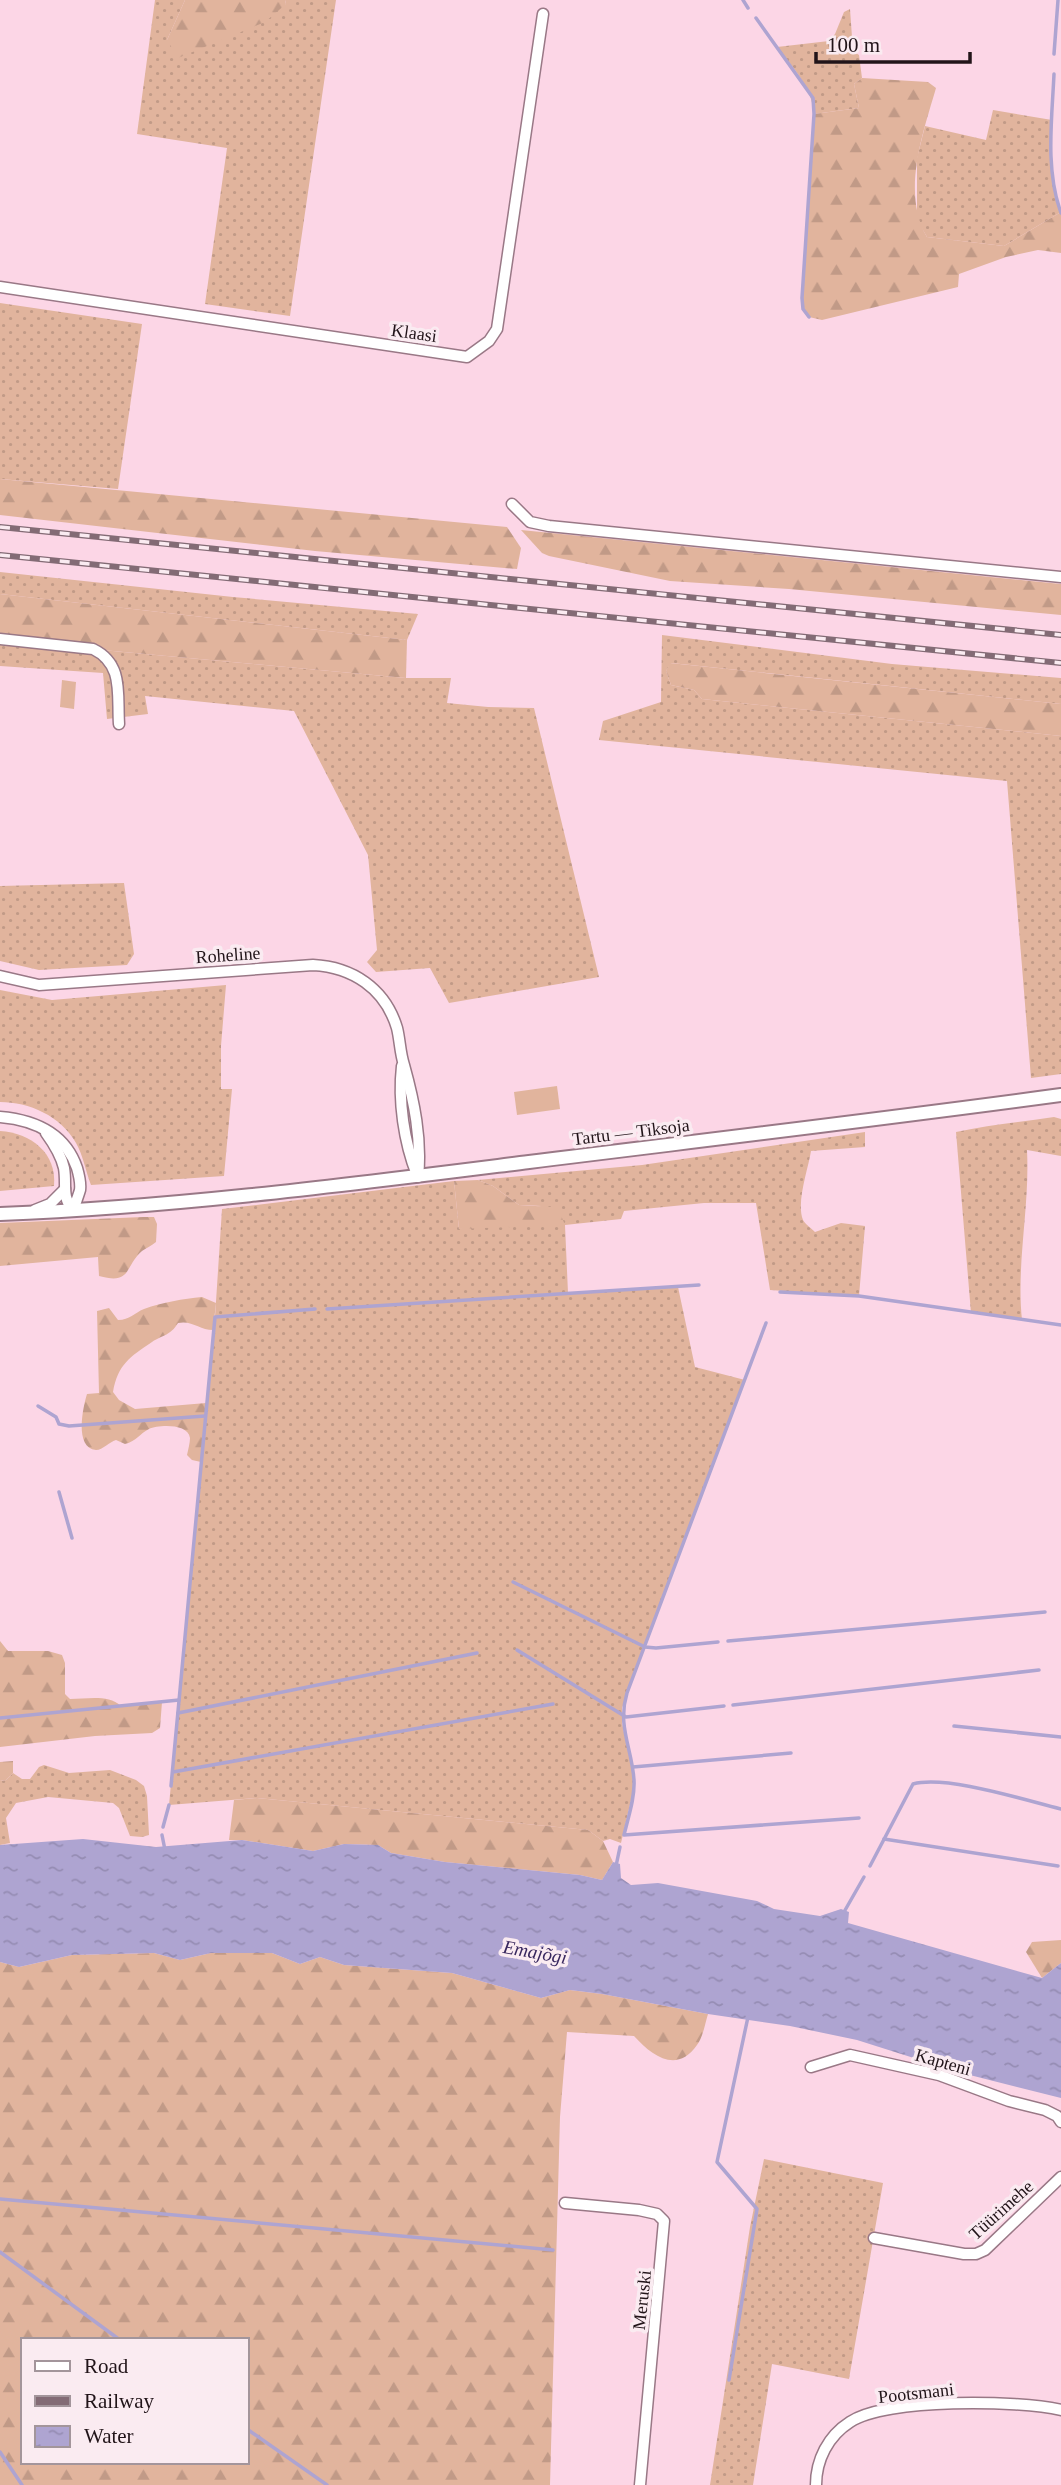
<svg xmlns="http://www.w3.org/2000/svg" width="1061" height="2485" font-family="Georgia,serif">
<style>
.grass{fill:url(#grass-dots)}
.forest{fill:url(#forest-firs);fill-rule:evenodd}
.garden{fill:#e1b49d}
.water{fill:url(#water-ripples)}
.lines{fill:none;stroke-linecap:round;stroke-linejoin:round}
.stream{stroke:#aea4d1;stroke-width:3.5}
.street-casing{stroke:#997886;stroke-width:13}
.secondary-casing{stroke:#997886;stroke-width:16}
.street{stroke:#fff;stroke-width:10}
.secondary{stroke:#fff;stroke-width:12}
.rail-casing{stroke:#836b75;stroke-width:6}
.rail{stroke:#faebf1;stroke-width:3.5;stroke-dasharray:10;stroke-linecap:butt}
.labels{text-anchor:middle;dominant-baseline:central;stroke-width:7;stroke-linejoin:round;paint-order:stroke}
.street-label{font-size:18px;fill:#211419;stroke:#faebf1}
.water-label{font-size:19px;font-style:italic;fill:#38275e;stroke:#faebf1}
</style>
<defs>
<pattern id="grass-dots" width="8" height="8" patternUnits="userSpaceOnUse" patternTransform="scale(1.75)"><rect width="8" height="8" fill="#e1b49d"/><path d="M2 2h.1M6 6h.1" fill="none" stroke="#c19a87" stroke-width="1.8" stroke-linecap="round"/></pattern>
<pattern id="forest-firs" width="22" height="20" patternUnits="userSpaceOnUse" patternTransform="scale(1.75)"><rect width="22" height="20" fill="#e1b49d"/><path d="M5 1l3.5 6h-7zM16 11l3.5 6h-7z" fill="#c19a87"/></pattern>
<pattern id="water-ripples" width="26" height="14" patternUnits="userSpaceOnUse" patternTransform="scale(1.75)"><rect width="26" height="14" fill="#aea4d1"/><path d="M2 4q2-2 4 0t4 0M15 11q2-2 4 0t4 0" fill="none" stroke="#958cb3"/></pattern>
</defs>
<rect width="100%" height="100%" fill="#fcd6e6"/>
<g class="grass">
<path d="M155,0H185L167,40L286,4L285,0H336L290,316L205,304L227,148L137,134Z"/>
<path d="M850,9L853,51L859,55L862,78L854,84L859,108L814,114C812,87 793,68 777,47L829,41L835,34L844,12Z"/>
<path d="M993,110L1052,120C1052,152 1050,182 1061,212L1004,246L927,237L917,220V158L925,126L986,140Z"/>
<path d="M0,303L142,324L118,489L0,479Z"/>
<path d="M0,572L233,597L418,614L407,640L0,594Z"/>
<path d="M662,635L892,664L1061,678V704L671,663L666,671L671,685L694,690L702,699L1061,736V1074L1031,1078L1007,781L599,740L603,721L661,702Z"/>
<path d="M0,638L102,650L406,678H451L447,703L488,707L534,708L599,977L449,1003L430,968L376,972L367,962L377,950L368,855L294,711L145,696L148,714L107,719L103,673L0,666Z"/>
<path d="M124,883L134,954L127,965L39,970L0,961V886Z"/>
<path d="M226,985L221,1046V1089H232L224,1176L91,1185C86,1172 83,1155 76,1143C61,1116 29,1102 0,1102V990L52,1000Z"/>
<path d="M1054,1117L1061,1119V1156L1027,1150C1030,1207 1016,1264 1022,1320L971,1313L956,1132C989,1125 1021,1122 1054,1117Z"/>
<path d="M0,1131C31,1133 57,1153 54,1186L0,1191Z"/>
<path d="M865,1132V1147L811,1151C808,1170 796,1202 803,1220C805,1224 811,1228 815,1232L841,1223L865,1226L859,1296L770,1290L756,1203H704L624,1211L621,1219L565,1225L568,1293L678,1287L695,1367L745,1380L622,1708V1723L635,1783L621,1843L610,1839L603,1841L588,1830L257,1798L169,1805L215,1317L222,1209L454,1181L459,1229L541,1206L519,1205L493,1186L478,1180L642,1165Z"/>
<path d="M44,1765L69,1773L110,1770L136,1780L144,1786L147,1796L149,1835L142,1837L130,1836L119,1808L113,1803L48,1797L16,1803L6,1818L10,1843L0,1845V1781L6,1780L13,1773L22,1779H30L39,1767Z"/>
<path d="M764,2159L883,2183L849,2379L772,2364L753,2485H710L750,2227Z"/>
</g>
<g class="forest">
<path d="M185,0H285L286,4L265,22L178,58L167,40Z"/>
<path d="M862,78L928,82L936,88C923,133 901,193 927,237L1004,246L1061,212V253L1038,250L1006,257L959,274L958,287L822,320L809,317L803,309L802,298L814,114L859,108L854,84Z"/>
<path d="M0,479L507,527L521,548L517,569L315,551L0,515Z"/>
<path d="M521,530L1061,584V615L789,589L670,581L549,556L542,553Z"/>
<path d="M0,594L407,640L406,678L102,650L0,638Z"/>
<path d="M670,663L1061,704V736L702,699L694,690L671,685L666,671Z"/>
<path d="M478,1180L493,1186L519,1205L552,1207L560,1213L565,1225L459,1229L454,1181Z"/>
<path d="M143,1217H154L157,1224L156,1242C151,1246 146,1248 142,1251C124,1267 132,1285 99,1276L98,1257L0,1266V1223Z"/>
<path d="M202,1297L216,1303L213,1330C200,1330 192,1320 178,1323C170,1336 164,1334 152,1342C130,1357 118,1364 113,1392L119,1400L135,1409L206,1403L201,1462L192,1460L187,1455C188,1450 190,1443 190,1438C188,1423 158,1425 149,1429C139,1434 137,1441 125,1444L116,1440C109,1442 103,1450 96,1450C74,1448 83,1407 87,1394L99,1393L97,1311L109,1308L118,1320C130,1320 134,1313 144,1309C163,1302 183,1299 202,1297Z"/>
<path d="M0,1641L8,1651H48L62,1655L65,1663V1694L70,1699C87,1699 108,1694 121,1706L162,1702L160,1728L152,1733L95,1736L0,1747Z"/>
<path d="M13,1761V1773L6,1780L0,1781V1762Z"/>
<path d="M257,1798L588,1830L603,1841L613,1862L602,1880L580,1875L445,1862L391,1853L378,1845L344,1844L313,1851L242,1840H229L234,1800Z"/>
<path d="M1061,1940V1963L1042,1978L1026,1952L1032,1942Z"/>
<path d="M154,1953L180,1960L211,1953H272L300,1964L320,1957L344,1965L452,1973L541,1998L570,1990L602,1994L708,2014C705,2024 703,2037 697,2045C677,2074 652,2056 634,2036L567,2032L560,2117L550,2485H0V1962L19,1967L72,1955ZM23,2340H247V2462H23Z"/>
</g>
<g class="garden">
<path d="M62,680L76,682L74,709L60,707Z"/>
<path d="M557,1086L560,1109L517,1115L514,1092Z"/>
</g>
<path class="water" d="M83,1839L156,1847L242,1840L313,1851L344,1844L378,1845L391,1853L445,1862L580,1875L602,1880L613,1862L620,1864L621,1878L631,1885L658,1883L757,1901L774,1909L820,1916L841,1909L849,1912L848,1923L1042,1978L1061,1963V2098L958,2072L857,2040L790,2026L708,2014L602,1994L570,1990L541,1998L452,1973L344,1965L320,1957L300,1964L272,1953H211L180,1960L154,1953L72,1955L19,1967L0,1962V1845Z"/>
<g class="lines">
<g class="stream">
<path d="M743,0L748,8"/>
<path d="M756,18L813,98L814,114L802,298L803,309L809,317"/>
<path d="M1054,54L1058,0"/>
<path d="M1054,74C1052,119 1045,169 1061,213"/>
<path d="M780,1292L859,1296L1061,1325"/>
<path d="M327,1309L699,1285"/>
<path d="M766,1323L627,1693C617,1726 632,1748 634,1780C635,1798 628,1818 624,1835L859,1818"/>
<path d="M38,1406L56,1417L59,1424L69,1426L205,1416"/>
<path d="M59,1492L72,1538"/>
<path d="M513,1582L645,1647L656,1648L718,1642"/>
<path d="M728,1641L1045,1612"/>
<path d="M517,1650L626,1717L724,1706"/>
<path d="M733,1705L1039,1670"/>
<path d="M178,1713L477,1653"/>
<path d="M0,1718L179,1700"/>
<path d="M954,1726L1061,1737"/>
<path d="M633,1767L791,1753"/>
<path d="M173,1772L553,1704"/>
<path d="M171,1786L215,1317L315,1309"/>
<path d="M163,1827L169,1805"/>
<path d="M162,1835L165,1850"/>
<path d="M884,1839L1058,1866"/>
<path d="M616,1866L620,1847"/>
<path d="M870,1866L913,1784C947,1775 1024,1800 1061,1809"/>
<path d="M844,1912L864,1877"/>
<path d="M0,2199L553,2250"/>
<path d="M0,2252L120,2340"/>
<path d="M729,2380L757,2209L717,2162L748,2017"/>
<path d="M247,2429L327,2485"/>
<path d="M0,2452L22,2485"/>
</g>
<defs>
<g id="street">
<path d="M0,287L467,357L489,341L497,329L543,14"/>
<path d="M512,504L530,522L549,526L1061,577"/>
<path d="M0,639L93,649C124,664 117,694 119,724"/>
<path d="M0,976L39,985L313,965C352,967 385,988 397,1028C400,1040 400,1053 404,1065C414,1101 422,1139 418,1177"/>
<path d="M402,1066C398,1101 404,1142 417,1175"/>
<path d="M0,1117C35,1120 65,1133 77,1168C79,1175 81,1183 80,1190C78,1197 75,1204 73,1211"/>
<path d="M46,1133C54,1144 61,1155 64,1168C67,1186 61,1195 73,1211"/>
<path d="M35,1210L50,1204L65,1189"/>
<path d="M811,2067L850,2055L939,2075L1009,2101L1045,2110L1057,2116L1061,2122"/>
<path d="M565,2203L639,2210L657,2214L664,2221L640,2485"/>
<path d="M874,2238L964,2254H976L985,2250L1061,2177"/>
<path d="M816,2485C816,2460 828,2436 850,2422C886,2398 1018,2400 1061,2410"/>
</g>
<path id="secondary" d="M0,1214C177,1207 353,1184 529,1162C706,1140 884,1119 1061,1095"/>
</defs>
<use href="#street" class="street-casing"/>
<use href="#secondary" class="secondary-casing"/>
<use href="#street" class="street"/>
<use href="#secondary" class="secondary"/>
<defs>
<g id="rail">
<path d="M0,527L1061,635"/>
<path d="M0,555L1061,663"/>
</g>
</defs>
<use href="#rail" class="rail-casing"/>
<use href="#rail" class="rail"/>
</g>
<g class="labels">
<g class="street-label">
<text transform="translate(414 333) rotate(8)">Klaasi</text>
<text transform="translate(228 955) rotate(-4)">Roheline</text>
<text transform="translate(631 1132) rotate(-7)">Tartu — Tiksoja</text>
<text transform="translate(943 2062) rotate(16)">Kapteni</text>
<text transform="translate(1001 2210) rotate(-42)">Tüürimehe</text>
<text transform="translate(642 2300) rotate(-84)">Meruski</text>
<text transform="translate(916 2393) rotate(-6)">Pootsmani</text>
</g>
<g class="water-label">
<text transform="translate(535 1952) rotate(10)">Emajõgi</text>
</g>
</g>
<rect x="21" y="2338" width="228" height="126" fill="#faebf1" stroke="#a3959b" stroke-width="2"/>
<rect x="35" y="2361" width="35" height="10" fill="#ffffff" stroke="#a3959b" stroke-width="2"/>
<text x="84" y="2373" font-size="21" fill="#211419">Road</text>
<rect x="35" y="2396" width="35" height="10" fill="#836b75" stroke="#a3959b" stroke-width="2"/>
<text x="84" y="2408" font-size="21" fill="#211419">Railway</text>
<rect x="35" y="2426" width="35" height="21" fill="url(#water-ripples)" stroke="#a3959b" stroke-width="2"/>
<text x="84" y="2443" font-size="21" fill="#211419">Water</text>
<path d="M816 52v10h154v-10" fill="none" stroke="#211419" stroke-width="3.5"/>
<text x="827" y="52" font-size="21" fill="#211419" stroke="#faebf1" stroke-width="5" paint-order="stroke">100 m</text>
</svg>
